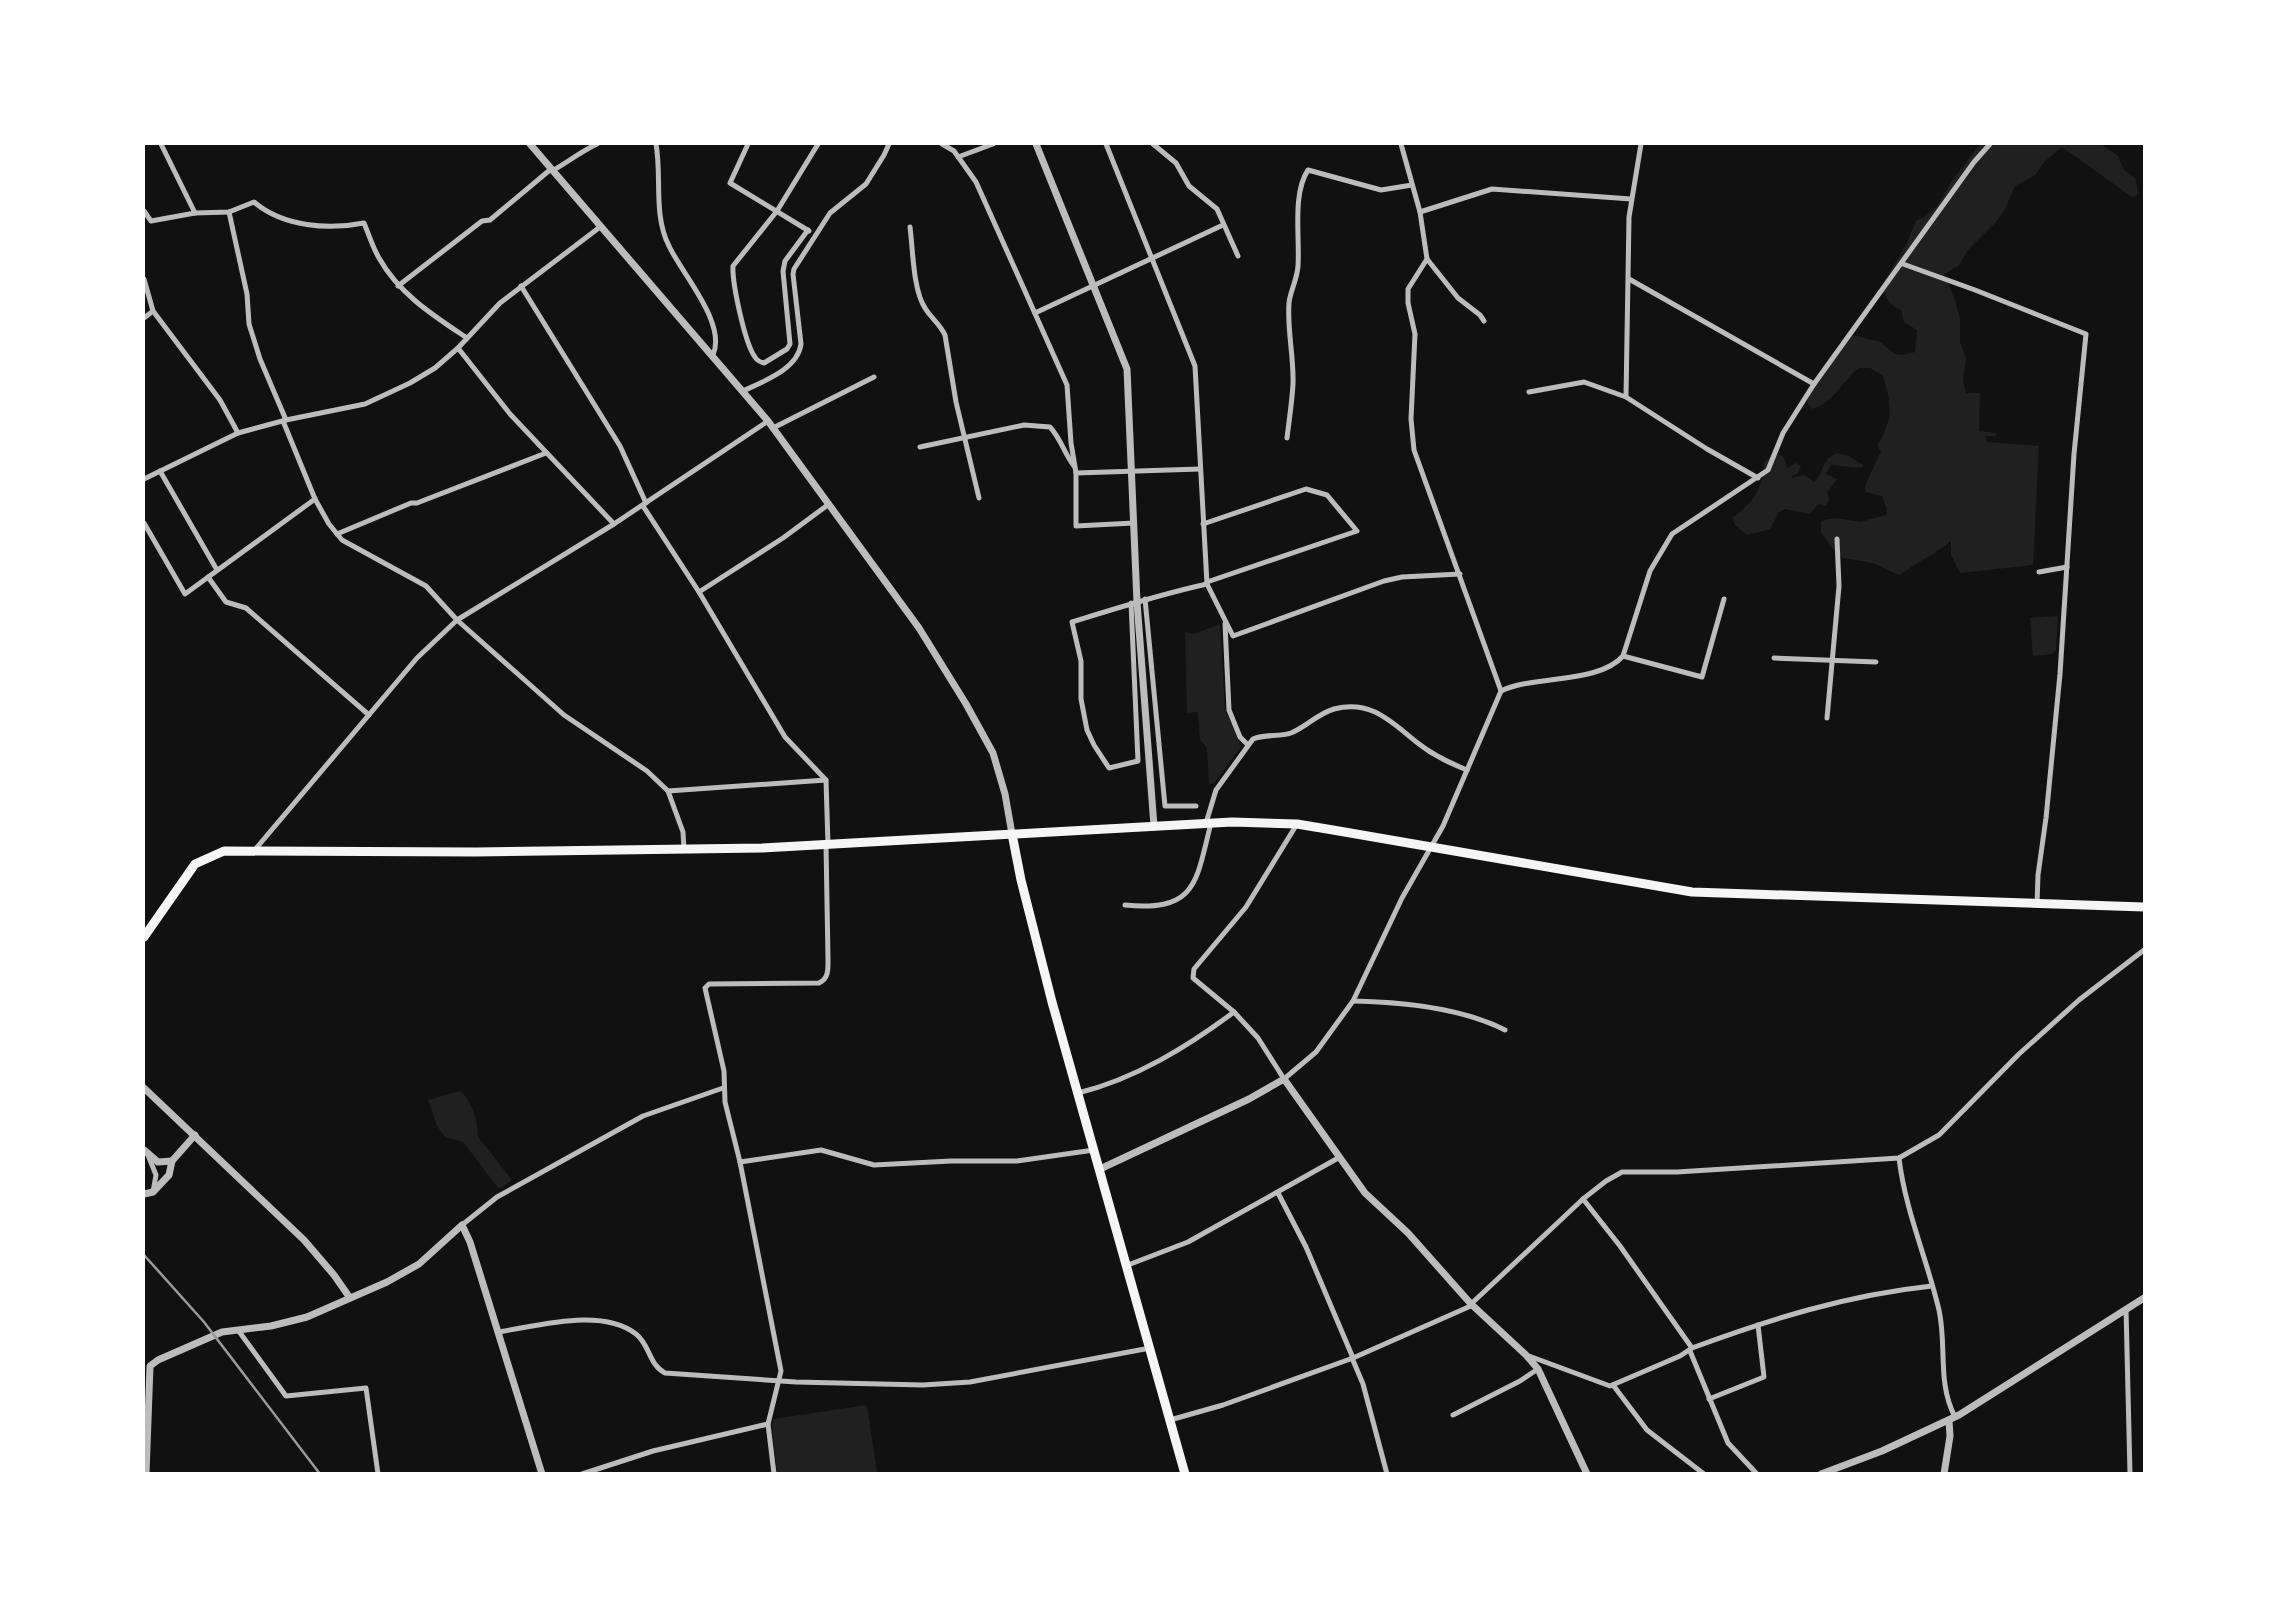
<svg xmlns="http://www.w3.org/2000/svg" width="2288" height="1617" font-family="'Exo 2',sans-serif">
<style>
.green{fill:#202020}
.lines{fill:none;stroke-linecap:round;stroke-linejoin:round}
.minor{stroke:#bcbcbc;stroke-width:5}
.tertiary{stroke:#bcbcbc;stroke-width:7}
.primary{stroke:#f5f5f5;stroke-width:9}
.rail{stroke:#9a9a9a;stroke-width:2.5}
</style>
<rect width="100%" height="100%" fill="#111"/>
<g class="green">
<path d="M1980,144H2101L2118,156L2124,170L2135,178L2139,194L2132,197L2062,147L2045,161L2035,175L2015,186L2004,211L1996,222L1968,250L1958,266L1944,274L1955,300L1960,319V343L1966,358L1963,381L1966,393H1980L1979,431L1996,433V436H1986L1987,442L2039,446L2033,565L1960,573L1951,555V541C1940,550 1931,555 1919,562C1912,566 1907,571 1899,575L1873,563L1843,558L1830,546L1821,532V522L1827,519L1837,518L1860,522L1886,515L1887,509L1882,496L1866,492L1865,486L1881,451L1877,446C1893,421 1892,404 1883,376L1870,368H1859C1842,381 1833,404 1812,409L1807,402L1810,392L1853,335L1880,342L1895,354L1902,355L1915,352L1917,330L1904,322L1901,310C1889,306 1886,298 1882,286L1908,241L1916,221L1926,216L1937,206L1951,182Z"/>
<path d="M1773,453L1783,456L1787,468L1796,463L1801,466L1797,474L1792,476L1791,478L1805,475L1814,482C1825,472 1819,463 1836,453L1847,455L1863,465L1862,468L1831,465L1826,474L1837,479L1827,493L1829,500L1826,506L1818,504L1810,514L1785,509L1779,512L1770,529L1747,535L1735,525L1732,518C1755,501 1761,491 1764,463Z"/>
<path d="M2058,616L2056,650L2052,654L2033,656L2030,618Z"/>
<path d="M1220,624L1225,709L1241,747L1214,783L1209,784L1207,748L1200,739L1198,712L1187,713L1185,632L1194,634Z"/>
<path d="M460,1091C472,1100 478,1122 478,1137L512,1180L499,1189L463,1142L445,1137L437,1126L428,1100Z"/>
<path d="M867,1405L877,1473H777L772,1425L773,1419Z"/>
</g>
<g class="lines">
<g class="minor">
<path d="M161,144L195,213"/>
<path d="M656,144C662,177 653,215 669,246C682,274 727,323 713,355"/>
<path d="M748,144L730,183L809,231"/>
<path d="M942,144L954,151L976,182L1067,385L1071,443L1076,473V526L1134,523"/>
<path d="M1106,144L1195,366L1207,584L1233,636L1384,581L1402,577L1460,574"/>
<path d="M1153,144L1176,163L1189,186L1217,209L1238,256"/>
<path d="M958,157L993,144"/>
<path d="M552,171C568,162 580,152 597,144"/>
<path d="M144,211L151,221L195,213L229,212L254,202C283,227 329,230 364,223C369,235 373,248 379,258C399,294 434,316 467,338"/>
<path d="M229,212L247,294L249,324L260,359L286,420"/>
<path d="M1420,212L1492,189L1631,199"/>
<path d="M910,227C913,250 913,290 925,308C931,318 940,324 945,335L956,402L979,498"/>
<path d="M808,230L785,261L783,271L790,344L787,349L764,363C760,362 757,361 755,357C745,344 732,283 733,266L777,211L818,144"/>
<path d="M1427,259L1458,298L1480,315L1484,321"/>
<path d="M1903,264L1975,290L2086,334L2074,454L2060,674L2046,818L2038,875L2037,904"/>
<path d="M144,279L153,311L220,400L238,433"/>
<path d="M1629,279L1814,384"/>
<path d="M398,286L482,221L490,220L551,169"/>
<path d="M521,286L620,446L646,503"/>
<path d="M1035,313L1223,225"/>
<path d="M144,318L153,311"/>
<path d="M458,348L510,414L614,524"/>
<path d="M743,391C764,381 798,369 801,344L793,274L794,269L830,213L866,184L884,155L889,144"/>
<path d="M1529,392L1584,382L1626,397L1707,449L1758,478"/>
<path d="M1626,397L1629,217L1641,144"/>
<path d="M283,421L315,499L329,524L342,540L426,586L457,620L564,715L647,771L668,791L683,832L684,850"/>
<path d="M773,428L874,377"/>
<path d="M1287,438C1289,421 1292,402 1293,384C1294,357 1287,330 1289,303C1290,292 1297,280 1298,266C1300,238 1292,194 1308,170L1381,190L1412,185"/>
<path d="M920,447L1024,425L1050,427C1061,439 1064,453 1074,466"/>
<path d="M160,471L217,570"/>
<path d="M1076,473L1200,469"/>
<path d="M144,479L238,433L286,420L365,404L410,383L435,368L458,348L500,303L600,227"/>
<path d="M643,506L699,592L785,737L826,780L828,845"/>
<path d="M144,523L185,594L315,499"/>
<path d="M1203,524L1306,489L1327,495L1357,531L1207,582"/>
<path d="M337,534L411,503H417L546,453"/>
<path d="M2039,572L2067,567"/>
<path d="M208,577L226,602L246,608L369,715"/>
<path d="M699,592L783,538L829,504"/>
<path d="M1145,599L1165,806H1196"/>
<path d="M1131,603L1138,761L1109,768L1094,745L1087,730L1081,699V661L1072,622C1117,608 1161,594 1207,584"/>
<path d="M1225,624L1229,710L1240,737L1248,745"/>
<path d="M1623,656L1702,677L1724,599"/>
<path d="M1774,658L1876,662"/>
<path d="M1501,691C1533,675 1599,684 1623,656L1650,571L1672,534L1768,470L1783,433L1814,384L1974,162L1990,144"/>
<path d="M1827,718L1839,586L1837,539"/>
<path d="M668,791L826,780"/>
<path d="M1206,823L1216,790L1253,739C1265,734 1279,737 1291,733C1306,727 1317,714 1334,709C1372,699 1392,723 1419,744C1434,756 1450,763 1467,770"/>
<path d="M1297,824L1246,907L1194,969L1193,978L1234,1012L1258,1038L1284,1079L1316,1052L1353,1001L1402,898L1443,826L1501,691L1414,450L1411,419L1415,334L1408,303V289L1427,259L1420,212L1401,144"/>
<path d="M253,852L417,658L457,620L614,524L768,421"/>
<path d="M1125,905C1197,912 1196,882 1211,823"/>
<path d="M1353,1001C1401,1002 1462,1008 1505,1030"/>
<path d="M1078,1093C1135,1079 1187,1047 1234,1012"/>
<path d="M148,1155L156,1175L153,1192"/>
<path d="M1899,1158C1905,1210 1927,1259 1939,1310C1947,1346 1937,1383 1955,1417"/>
<path d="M740,1162L821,1150L874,1165L951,1161H1017L1094,1150"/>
<path d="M1278,1193L1306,1247L1353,1358"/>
<path d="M1583,1199L1620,1246L1692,1348"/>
<path d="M462,1225L497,1197L643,1116L723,1088"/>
<path d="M1128,1265L1188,1242L1340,1157"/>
<path d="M1471,1304L1583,1199L1606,1181L1622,1172H1677L1899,1158L1939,1135L2019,1054L2079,1000L2144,950"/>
<path d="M2126,1309L2130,1474"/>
<path d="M238,1330L286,1396L366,1388L378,1474"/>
<path d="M498,1332C538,1326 602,1307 636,1334C650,1345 649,1365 665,1373L796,1382L923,1385L970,1382L1150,1348"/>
<path d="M1690,1351L1728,1443L1757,1474"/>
<path d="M1529,1356L1610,1386L1680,1356L1692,1348C1771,1319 1847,1295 1932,1286"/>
<path d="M1352,1358L1363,1384L1387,1474"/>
<path d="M1613,1385L1647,1430L1704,1474"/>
<path d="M1709,1399L1764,1377L1758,1325"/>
<path d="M1453,1415L1520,1381L1538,1369"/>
<path d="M1170,1420L1223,1405L1353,1358L1473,1305"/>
<path d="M582,1474L653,1451L768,1424"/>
<path d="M774,1474L768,1424L781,1371L740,1162L725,1102L724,1071L705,988L709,984L819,983C829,978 828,969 828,959L826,845"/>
</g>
<g class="tertiary">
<path d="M530,144L768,421L919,628L966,704L993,753L1005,794L1012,834"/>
<path d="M1036,144L1127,369L1137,602L1154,826"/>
<path d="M144,1088L304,1240L334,1275L350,1298"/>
<path d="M144,1150L158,1162L172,1161"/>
<path d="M1100,1169L1249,1099L1284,1079L1365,1193L1408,1233L1471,1304L1526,1355L1538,1369L1587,1474"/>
<path d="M144,1194L153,1192L169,1175L172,1161L195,1135"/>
<path d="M146,1474L150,1366L158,1360L222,1332L271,1326L307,1317L387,1282L419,1264L462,1225L470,1242L542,1474"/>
<path d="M1821,1474L1882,1451L1959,1415L2144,1298"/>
<path d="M1944,1474L1950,1436L1949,1421"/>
</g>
<g class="primary">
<path d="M1012,834L1021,880L1052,1002L1185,1474"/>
<path d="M144,937L195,864L224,851L476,852L762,848L1232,822L1297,824L1333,830L1692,892L2144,907"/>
</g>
<path class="rail" d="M144,1255L204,1322L320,1474"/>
</g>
<rect width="2288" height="1617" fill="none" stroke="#ffffff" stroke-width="290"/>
</svg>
